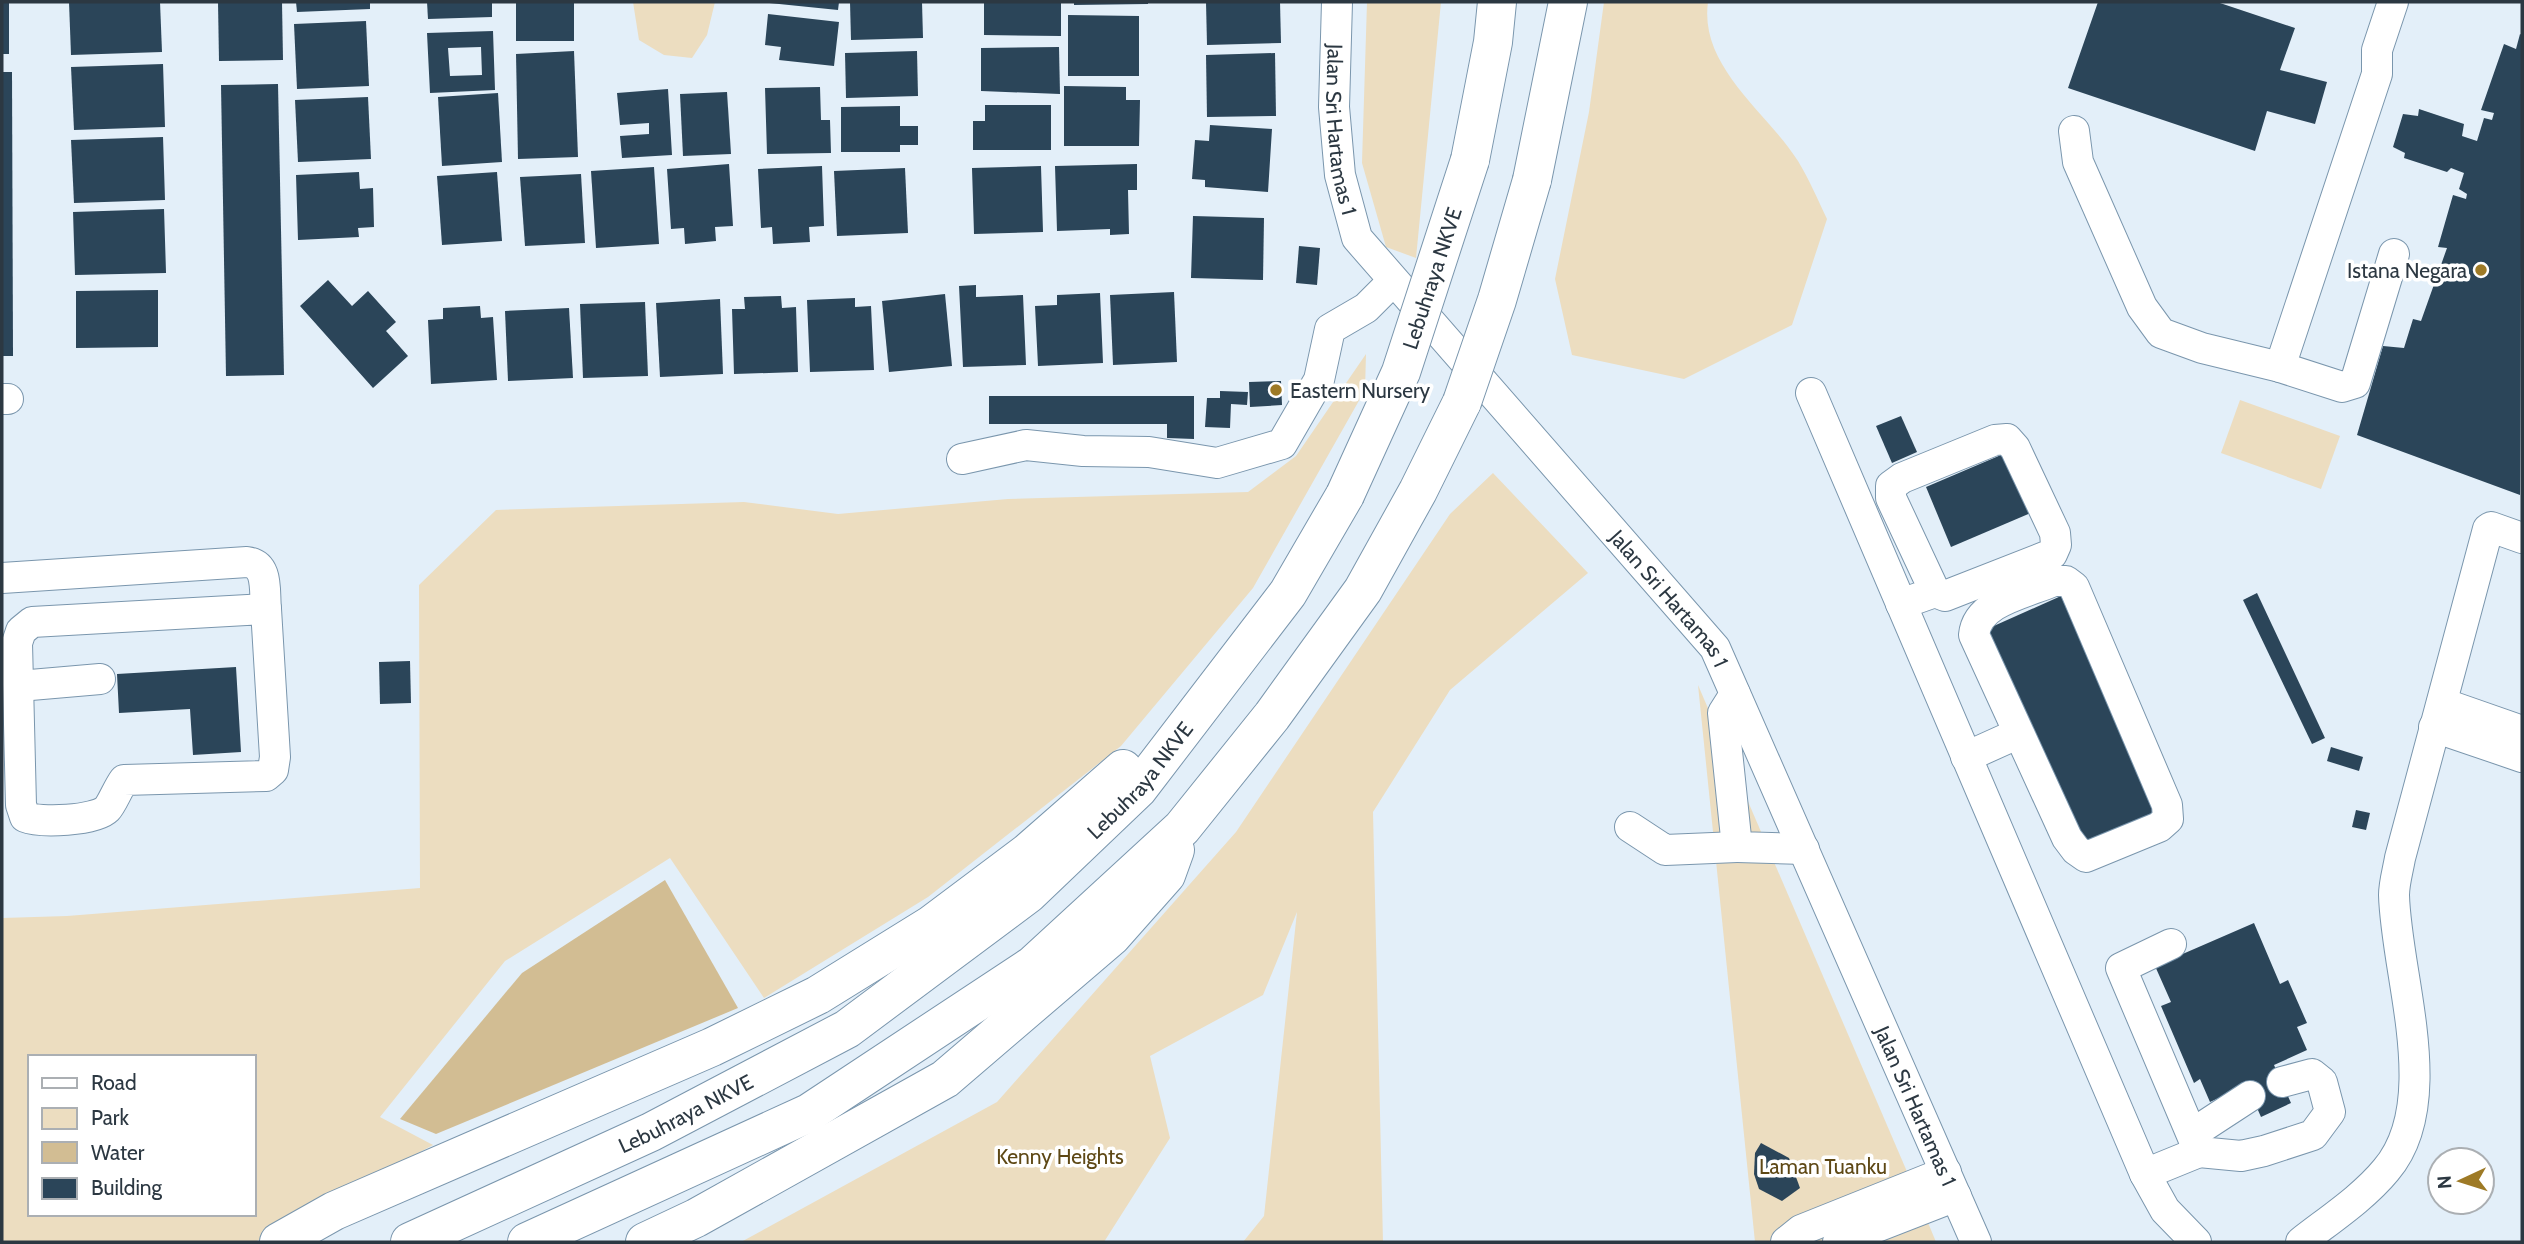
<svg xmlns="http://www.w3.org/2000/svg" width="2524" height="1244" font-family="Cabin,sans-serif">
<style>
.green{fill:#ecddc0;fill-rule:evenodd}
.water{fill:#d2bd93}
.building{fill:#2b4559;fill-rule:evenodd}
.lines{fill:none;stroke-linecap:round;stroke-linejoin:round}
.minor-casing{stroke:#7a96ad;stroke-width:32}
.highway-casing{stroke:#7a96ad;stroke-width:40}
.minor{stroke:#fff;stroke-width:30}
.highway{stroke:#fff;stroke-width:38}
.highway-bridge-casing{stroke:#7a96ad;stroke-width:40;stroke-linecap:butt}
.highway-bridge{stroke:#fff;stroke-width:38}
.poi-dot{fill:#9e7a26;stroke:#fff;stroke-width:2.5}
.labels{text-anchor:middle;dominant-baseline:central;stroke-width:7;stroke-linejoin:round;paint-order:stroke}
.street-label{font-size:21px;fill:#2c3842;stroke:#fff}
.poi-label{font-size:21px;fill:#2c3842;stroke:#fff;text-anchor:end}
.park-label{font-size:21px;fill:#5e4815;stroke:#fff}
</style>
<rect width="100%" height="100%" fill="#e3eff9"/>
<g class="green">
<path d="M633,2H715L707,35L692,58L664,55L639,40Z"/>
<path d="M1367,2H1441L1416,258L1386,247L1362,163Z"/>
<path d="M1604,2H1708C1699,67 1767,112 1798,161C1809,179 1818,200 1827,219L1792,325L1684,379L1572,355L1555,279L1589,112Z"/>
<path d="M1366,354L1365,390L1253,588L1121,746L928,897L764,998L670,858L505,961L380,1117L433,1145L255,1242H2V918L67,916L420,888L419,585L496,510L744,502L838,514L1008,499L1248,492L1296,456ZM30,1057H254V1214H30Z"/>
<path d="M2240,400L2340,436L2321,489L2221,453Z"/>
<path d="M1493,473L1588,573L1450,690L1373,812L1383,1242H1243L1264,1216L1297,912L1263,995L1150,1056L1170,1138L1104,1242H741L997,1102L1236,832L1450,514Z"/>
<path d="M1698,685L1905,1167L1936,1242H1755Z"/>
</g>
<path class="water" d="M665,880L738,1008L436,1134L400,1119L522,973Z"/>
<g class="building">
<rect x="2" y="2" width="7" height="52"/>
<path d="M69,2H160L162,52L71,55Z"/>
<path d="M218,2H282L283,60L219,61Z"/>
<path d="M296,2H370V9L297,12Z"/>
<path d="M427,2H492V17L428,19Z"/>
<rect x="516" y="2" width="58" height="39"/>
<path d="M759,2H839L838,10Z"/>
<path d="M850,2H922L923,38L851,40Z"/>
<path d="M984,2H1061V36L984,35Z"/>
<path d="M1074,2H1148V4L1074,5Z"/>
<path d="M1206,2H1280L1281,43L1207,45Z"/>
<path d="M2098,2H2217L2295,28L2280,70L2327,82L2315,124L2267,111L2255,151L2068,88Z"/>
<path d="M768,14L839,22L834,66L779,60L781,47L765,45Z"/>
<path d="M1068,15L1139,16V76H1068Z"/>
<path d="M366,21L369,86L297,89L294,24Z"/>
<path d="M493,31L495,90L430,93L427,33ZM481,47L482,75L450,76L448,48Z"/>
<path d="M2520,34L2522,35L2520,495L2357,435L2383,346L2404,348L2413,319L2421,321L2447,248L2438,247L2453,195L2466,199L2467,194L2459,189L2464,173L2451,168L2447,172L2404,158L2405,153L2393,147L2403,114L2418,116L2419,109L2464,124L2462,136L2477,141L2484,118L2492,120L2494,113L2481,110L2504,44L2516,49Z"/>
<path d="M1059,47L1060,94L981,91V48Z"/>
<path d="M574,51L578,157L518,159L516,54Z"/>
<path d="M917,51L918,96L846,98L845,53Z"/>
<path d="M1275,53L1276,116L1207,117L1206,55Z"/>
<path d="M163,64L165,127L74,130L71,67Z"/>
<path d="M2,72H12L13,356H2Z"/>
<path d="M278,84L284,375L226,376L221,85Z"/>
<path d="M1064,86L1126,87V100H1140L1139,146H1064Z"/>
<path d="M820,87L821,120H830L831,153L767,154L765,88Z"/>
<path d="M668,89L672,155L622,158L620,136L649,134V123L620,125L617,93Z"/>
<path d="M727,92L731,154L683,156L680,94Z"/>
<path d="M498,93L502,162L442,166L438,97Z"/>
<path d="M368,97L371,159L298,162L295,100Z"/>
<path d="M985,105H1051V150H973V121H985Z"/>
<path d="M900,106V126H918V145H900V152H841V107Z"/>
<path d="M1210,125L1272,129L1268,192L1205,187V180L1192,179L1195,140L1209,141Z"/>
<path d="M163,137L165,200L74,203L71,140Z"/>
<path d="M729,164L733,226L715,227L716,241L685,244L684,228L671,229L667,169Z"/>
<path d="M1137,164V190H1128L1129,234L1110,235V229L1057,231L1055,166Z"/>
<path d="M822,166L824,226L809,227L810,242L773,244L772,227L761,228L758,169Z"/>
<path d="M1041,166L1043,232L974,234L972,168Z"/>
<path d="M654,167L659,244L596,248L591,171Z"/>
<path d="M905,168L908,233L837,236L834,171Z"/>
<path d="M359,172L360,189L373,188L374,227L358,228L359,237L298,240L296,175Z"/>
<path d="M497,172L502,241L442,245L437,176Z"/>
<path d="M581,174L585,243L525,246L520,177Z"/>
<path d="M164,209L166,273L75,275L73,212Z"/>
<path d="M1193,216L1264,218L1263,280L1191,278Z"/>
<path d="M1299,246L1320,248L1317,285L1296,283Z"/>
<path d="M328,280L352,306L368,291L396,322L386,331L408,356L373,388L300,306Z"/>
<path d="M976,285V297L1023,295L1026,365L963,367L959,286Z"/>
<path d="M158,290V347L76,348V291Z"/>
<path d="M1174,292L1177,362L1113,365L1110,295Z"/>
<path d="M1100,293L1103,363L1038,366L1035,306L1057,305V295Z"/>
<path d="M945,294L952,366L889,372L882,301Z"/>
<path d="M781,296L782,308L796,307L798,372L734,374L732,309H745L744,297Z"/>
<path d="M855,298V307L871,306L874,370L810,372L807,300Z"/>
<path d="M720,299L723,374L660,377L656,303Z"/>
<path d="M645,302L648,376L583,378L580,304Z"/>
<path d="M480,306L481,318L493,317L497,380L431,384L428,320L443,319V308Z"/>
<path d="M569,308L573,378L508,381L505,311Z"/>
<path d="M1281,381L1282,405L1250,407L1249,382Z"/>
<path d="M1220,391L1248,392L1247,405L1231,404L1230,428L1205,427L1207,398H1220Z"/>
<path d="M989,396H1194V439L1167,438V424H989Z"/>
<path d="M1901,416L1917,452L1892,463L1876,426Z"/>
<path d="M2008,452L2033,512L1951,547L1926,487Z"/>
<path d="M2257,593L2325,738L2312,744L2243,600Z"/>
<path d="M2061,596L2157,814L2084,846L1987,629Z"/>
<path d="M410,661L411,703L380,704L379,662Z"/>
<path d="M236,667L241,752L193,755L190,709L119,713L117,674Z"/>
<path d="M2331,747L2363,757L2359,771L2327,761Z"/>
<path d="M2356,810L2370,813L2366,830L2352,827Z"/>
<path d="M2254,923L2280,984L2288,980L2307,1023L2297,1027L2307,1050L2274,1065L2291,1103L2261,1117L2247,1085L2210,1102L2200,1079L2194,1083L2161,1006L2171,1002L2155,966Z"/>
<path d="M1761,1143L1789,1158L1800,1188L1782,1201L1759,1189L1754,1174L1755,1153Z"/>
</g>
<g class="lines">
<defs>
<g id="minor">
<path id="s1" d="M1337,2L1334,107L1340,175L1357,238L1715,648L1976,1242"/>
<path d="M2074,131L2078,162L2142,307L2161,333L2202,348L2280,367L2342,387L2355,383L2394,254"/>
<path d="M2280,367L2377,74V50L2393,2"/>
<path d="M1811,393L2145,1174L2165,1210L2196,1242"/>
<path d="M2,399H8"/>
<path d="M962,459L1026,445L1083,451L1149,452L1217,463L1282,444L1319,380L1330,329L1366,308L1393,281"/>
<path d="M2,578L247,562C269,565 264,590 266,609"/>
<path d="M2054,581H2066L2074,587L2167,805L2168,819L2159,827L2086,857L2076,850L2067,838L1974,635C1977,601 2027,593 2054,581Z"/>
<path d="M1901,604L1935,592L1945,596L2052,554L2056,545L2055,533L2015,448L2007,439L1995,440L1902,478L1891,486V498L1935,592"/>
<path d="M266,609L275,757L273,770L266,776L124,780C118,788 112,804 107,809C95,821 40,823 25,817L21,805L17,643L21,631L32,622Z"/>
<path d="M19,686L100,679"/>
<path d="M1735,694L1723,713L1737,847L1804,849"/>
<path d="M2442,703L2522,731"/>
<path d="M2434,727L2522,757"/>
<path d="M1966,757L2017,734"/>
<path d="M1630,827L1665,850L1737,847"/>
<path d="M2194,1139L2201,1128L2250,1096"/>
<path d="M2199,1152L2241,1156L2264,1151L2313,1135L2330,1112L2322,1082L2312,1074L2282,1082"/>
<path d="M2145,1174L2199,1152L2121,968L2171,944"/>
<path d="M1786,1242L1801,1230L1946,1172"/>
<path d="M1838,1242L1956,1196"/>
<path d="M2301,1242C2329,1220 2363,1198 2386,1170C2444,1102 2396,976 2394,895C2394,883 2398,870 2400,858L2488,529L2491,527L2522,538"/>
</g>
<g id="highway">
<path d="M1470,160L1493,42L1497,2"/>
<path d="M1532,180L1568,2"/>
<path d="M279,1242L334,1211L712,1047L818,995L931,925L1027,853L1123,769"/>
<path id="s2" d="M410,1242L651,1132L847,1029L1028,894L1138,789L1288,593L1345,495"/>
<path d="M527,1242L809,1113L1033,965L1182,828L1272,716L1363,590L1418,491L1462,402"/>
<path d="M645,1242L696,1218L945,1079L1112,936L1166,875L1175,850"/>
</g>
</defs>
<use href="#minor" class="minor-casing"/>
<use href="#highway" class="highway-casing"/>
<use href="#minor" class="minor"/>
<use href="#highway" class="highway"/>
<defs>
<g id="highway-bridge">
<path d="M1462,402L1497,300L1532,180"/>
<path id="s3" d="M1345,495L1401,372L1470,160"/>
</g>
</defs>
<use href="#highway-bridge" class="highway-bridge-casing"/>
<use href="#highway-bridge" class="highway-bridge"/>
</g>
<g class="poi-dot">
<circle cx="2481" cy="270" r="7"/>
<circle cx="1276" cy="390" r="7"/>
</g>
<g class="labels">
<g class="street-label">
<text stroke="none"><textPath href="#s1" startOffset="128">Jalan Sri Hartamas 1</textPath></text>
<text stroke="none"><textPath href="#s3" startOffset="234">Lebuhraya NKVE</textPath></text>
<text stroke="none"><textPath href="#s1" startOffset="716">Jalan Sri Hartamas 1</textPath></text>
<text stroke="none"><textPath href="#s2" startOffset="872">Lebuhraya NKVE</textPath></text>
<text stroke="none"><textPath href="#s1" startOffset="1283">Jalan Sri Hartamas 1</textPath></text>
<text stroke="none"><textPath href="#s2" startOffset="304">Lebuhraya NKVE</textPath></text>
</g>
<g class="poi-label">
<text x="2467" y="270">Istana Negara</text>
<text x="1290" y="390" text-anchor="start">Eastern Nursery</text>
</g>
<g class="park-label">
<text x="1060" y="1156">Kenny Heights</text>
<text x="1823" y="1166">Laman Tuanku</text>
</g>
</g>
<rect width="2524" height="1244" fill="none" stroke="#2c3842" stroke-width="7"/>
<rect x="28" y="1055" width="228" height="161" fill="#ffffff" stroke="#abafb3" stroke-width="2"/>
<rect x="42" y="1078" width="35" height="10" fill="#ffffff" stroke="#abafb3" stroke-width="2"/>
<text x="91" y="1090" font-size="21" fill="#2c3842">Road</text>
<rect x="42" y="1108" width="35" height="21" fill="#ecddc0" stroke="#abafb3" stroke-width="2"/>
<text x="91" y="1125" font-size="21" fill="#2c3842">Park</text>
<rect x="42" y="1142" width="35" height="21" fill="#d2bd93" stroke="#abafb3" stroke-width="2"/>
<text x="91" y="1160" font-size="21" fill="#2c3842">Water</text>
<rect x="42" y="1178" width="35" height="21" fill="#2b4559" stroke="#abafb3" stroke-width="2"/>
<text x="91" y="1195" font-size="21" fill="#2c3842">Building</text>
<g transform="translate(2461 1181) rotate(266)"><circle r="33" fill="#ffffff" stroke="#abafb3" stroke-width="2"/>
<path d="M0-5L12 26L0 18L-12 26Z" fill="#9e7a26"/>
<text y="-10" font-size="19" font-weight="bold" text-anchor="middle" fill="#2c3842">N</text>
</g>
</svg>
